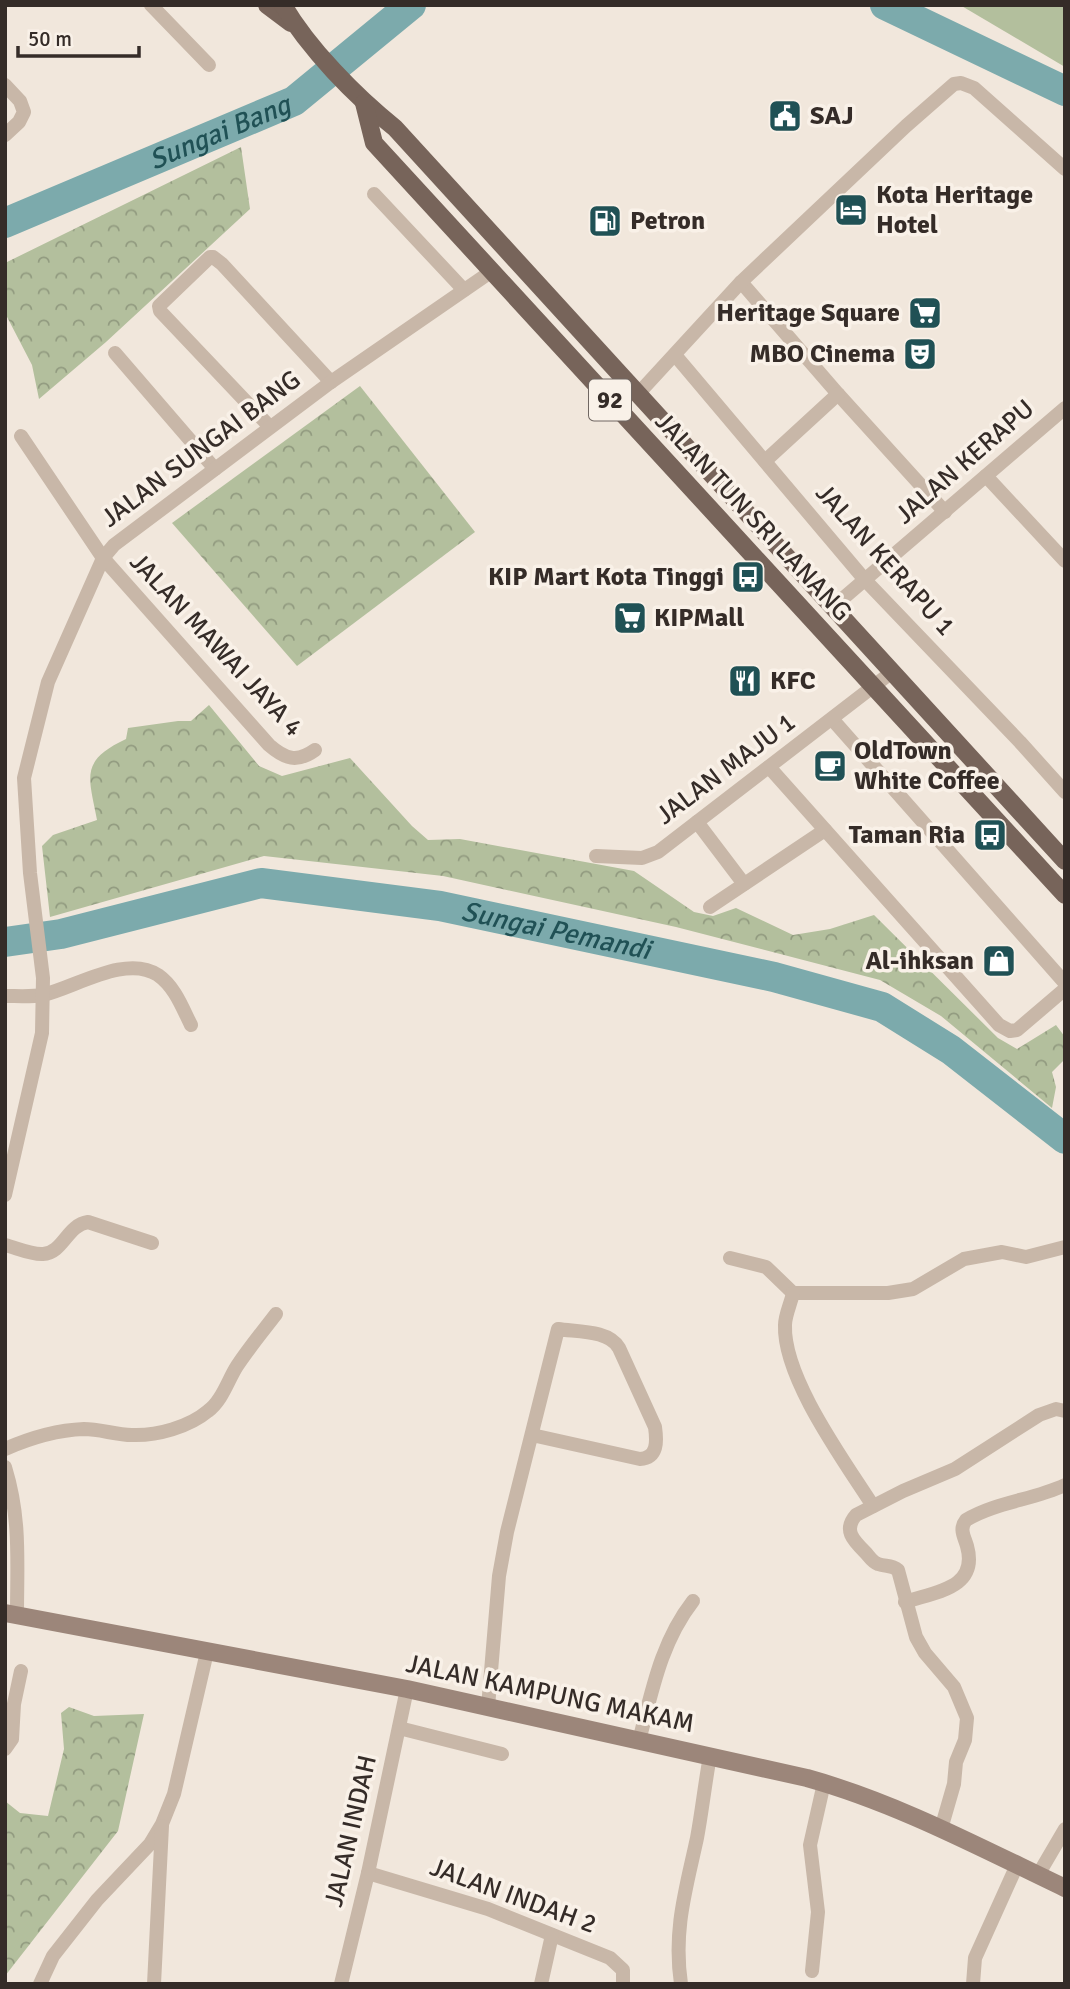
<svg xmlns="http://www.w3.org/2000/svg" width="1070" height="1989" font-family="Signika,sans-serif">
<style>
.green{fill:#b3bf9d}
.forest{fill:url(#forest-crowns)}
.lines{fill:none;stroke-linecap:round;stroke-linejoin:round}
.river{stroke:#7caaac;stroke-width:30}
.street{stroke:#c8b7a8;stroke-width:14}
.secondary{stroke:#9c867a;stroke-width:18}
.primary{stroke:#77645a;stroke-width:18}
.labels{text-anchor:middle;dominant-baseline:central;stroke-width:7;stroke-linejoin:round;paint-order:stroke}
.shield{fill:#f9f1e8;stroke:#706762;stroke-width:2}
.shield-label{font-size:24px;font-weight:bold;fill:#352c28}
.poi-label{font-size:26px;font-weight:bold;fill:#352c28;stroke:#f9f1e8;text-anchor:start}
.street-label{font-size:26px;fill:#352c28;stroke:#f9f1e8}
.water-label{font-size:28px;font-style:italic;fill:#205155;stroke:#f9f1e8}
</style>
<defs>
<pattern id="forest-crowns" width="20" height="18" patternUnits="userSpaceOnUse" patternTransform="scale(1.75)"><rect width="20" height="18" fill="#b3bf9d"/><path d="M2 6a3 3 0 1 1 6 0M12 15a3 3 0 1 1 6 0" fill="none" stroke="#929b80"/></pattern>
</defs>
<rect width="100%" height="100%" fill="#f1e7dc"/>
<path class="green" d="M960,5H1065V67Z"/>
<g class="forest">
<path d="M241,147L250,209L106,342L39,399L32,365L5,313V263Z"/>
<path d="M360,386L475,532L297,666L172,523Z"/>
<path d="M209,705L259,766L282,776L350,758L412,826L428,840L460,839L634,871L694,912L713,916L736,908L793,935L830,929L874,915L998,1038L1017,1049L1056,1025L1065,1037V1059L1052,1072L1056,1087L1052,1108L941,1016L880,980L676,927L443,876L264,856L50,917L42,846L53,835L97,820C89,777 79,761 126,739L128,728L178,721H191Z"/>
<path d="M69,1707L94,1716L144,1714L118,1831L5,1976V1801L20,1813L48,1816L64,1749L61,1713Z"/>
</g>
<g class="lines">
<g class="river">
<path d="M885,5L1065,91"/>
<path id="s1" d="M5,223L294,101L411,5"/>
<path id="s2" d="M5,942L61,934L261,883L440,906L774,977L882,1007L951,1050L1065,1139"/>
</g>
<g class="street">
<path d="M151,5L209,65"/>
<path d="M5,85L20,101L24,112L19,122L5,135"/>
<path d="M374,194L464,290"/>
<path d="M741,282L838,394L945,512"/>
<path d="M115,353L215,469"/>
<path d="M675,355L865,580L1020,742L1065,792"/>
<path d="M638,394L741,282L906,126L954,84L961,83L974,88L1065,169"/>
<path d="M270,427L160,311L159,306L210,257H213L222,264L331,382"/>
<path d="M21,436L103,558L269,745C285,759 297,763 315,750"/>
<path d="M765,461L838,394"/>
<path d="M986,476L1065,561"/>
<path d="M833,607L1065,408"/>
<path d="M832,719L1065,983"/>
<path d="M769,767L999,1025L1010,1031L1017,1030L1065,989"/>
<path d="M697,822L744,884"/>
<path d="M596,856L642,858L658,852L892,672"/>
<path d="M710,907L825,830"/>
<path d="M5,996C17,996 32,997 43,995C76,987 126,954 158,975C175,987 182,1007 191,1025"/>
<path d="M5,1195L42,1033L43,978L30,873L24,778L48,682L103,558L114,545L331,382L492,271"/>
<path d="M5,1245C17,1248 32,1255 43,1254C63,1253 67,1225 88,1222L152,1243"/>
<path d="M730,1258L766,1267L793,1293"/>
<path d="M793,1293H888L913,1289L964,1259L1002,1252L1026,1257L1065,1247"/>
<path d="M793,1293C791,1303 785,1315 785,1325C783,1378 845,1462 873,1506"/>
<path d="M5,1449C30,1438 57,1430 84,1429C100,1429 116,1435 132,1435C157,1436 189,1427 208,1411C222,1401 228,1380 237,1366C249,1348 263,1331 276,1314"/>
<path d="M5,1467C21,1519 17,1562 17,1615"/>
<path d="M905,1602C934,1592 979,1589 967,1546C964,1536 959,1529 966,1520C996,1502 1033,1500 1065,1485"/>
<path d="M488,1707L499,1576L507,1532L558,1329C577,1332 609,1330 619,1348L655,1427C657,1441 658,1458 640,1459L532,1435"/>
<path d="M399,1728L502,1754"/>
<path d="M639,1741C652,1691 661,1642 693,1601"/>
<path d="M5,1749L12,1739L14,1704L21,1671"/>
<path d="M941,1829L954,1784L956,1762L965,1740L967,1718L954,1687L925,1653L916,1637L898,1570C891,1564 886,1567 878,1564C872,1562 869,1556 865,1552C853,1540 843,1530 856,1515L903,1491L955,1469L1039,1415L1056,1409L1065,1411"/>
<path d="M368,1873L488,1909L610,1958L623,1970V1984"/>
<path d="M1038,1875L1065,1829"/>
<path d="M812,1971L818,1912L810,1845L824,1783"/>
<path d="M40,1984L53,1956L97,1900L150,1844L162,1824L174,1794L207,1652"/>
<path d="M154,1984L162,1826"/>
<path d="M341,1984L368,1873L407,1689"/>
<path d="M541,1984L552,1935"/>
<path d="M681,1984C673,1930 686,1889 697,1838C702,1811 705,1783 710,1756"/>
<path d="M973,1984L975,1958L1017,1865"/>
</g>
<path class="secondary" d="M5,1613L407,1689L807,1778C897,1803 981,1848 1065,1888"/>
<g class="primary">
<path d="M267,5L291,23"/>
<path d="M283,5C309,49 355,96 395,128L1065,861"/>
<path d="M364,103L374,143L1065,895"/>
</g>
</g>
<defs>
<symbol id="civic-square" viewBox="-11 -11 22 22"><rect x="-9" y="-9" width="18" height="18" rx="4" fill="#205155" stroke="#f9f1e8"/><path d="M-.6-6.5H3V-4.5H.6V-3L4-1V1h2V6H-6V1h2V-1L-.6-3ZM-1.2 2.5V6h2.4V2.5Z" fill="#fff"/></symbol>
<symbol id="hotel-square" viewBox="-11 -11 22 22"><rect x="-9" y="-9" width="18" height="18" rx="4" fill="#205155" stroke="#f9f1e8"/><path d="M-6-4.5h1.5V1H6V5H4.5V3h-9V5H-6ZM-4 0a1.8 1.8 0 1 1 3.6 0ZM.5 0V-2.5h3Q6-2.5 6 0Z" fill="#fff"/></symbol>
<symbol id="fuel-square" viewBox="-11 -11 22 22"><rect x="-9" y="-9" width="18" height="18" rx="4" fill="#205155" stroke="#f9f1e8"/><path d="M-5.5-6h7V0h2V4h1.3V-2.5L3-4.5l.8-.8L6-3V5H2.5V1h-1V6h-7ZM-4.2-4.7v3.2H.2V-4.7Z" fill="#fff"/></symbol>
<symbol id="supermarket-square" viewBox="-11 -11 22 22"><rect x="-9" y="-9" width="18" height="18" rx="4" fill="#205155" stroke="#f9f1e8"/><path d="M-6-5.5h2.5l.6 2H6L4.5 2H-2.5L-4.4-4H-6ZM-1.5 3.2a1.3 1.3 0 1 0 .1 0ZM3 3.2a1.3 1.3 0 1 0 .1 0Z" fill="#fff"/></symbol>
<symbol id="theatre-square" viewBox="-11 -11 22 22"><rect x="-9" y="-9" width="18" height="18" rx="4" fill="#205155" stroke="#f9f1e8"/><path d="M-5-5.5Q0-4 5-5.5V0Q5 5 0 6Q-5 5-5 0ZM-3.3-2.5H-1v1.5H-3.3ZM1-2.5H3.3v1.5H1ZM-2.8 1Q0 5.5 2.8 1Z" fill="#fff"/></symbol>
<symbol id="bus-square" viewBox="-11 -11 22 22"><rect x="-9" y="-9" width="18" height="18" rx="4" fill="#205155" stroke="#f9f1e8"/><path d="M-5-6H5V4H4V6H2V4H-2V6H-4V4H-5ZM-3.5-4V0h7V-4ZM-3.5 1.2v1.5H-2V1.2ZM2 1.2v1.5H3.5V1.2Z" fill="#fff"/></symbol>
<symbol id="restaurant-square" viewBox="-11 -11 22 22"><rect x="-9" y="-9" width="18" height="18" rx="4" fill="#205155" stroke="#f9f1e8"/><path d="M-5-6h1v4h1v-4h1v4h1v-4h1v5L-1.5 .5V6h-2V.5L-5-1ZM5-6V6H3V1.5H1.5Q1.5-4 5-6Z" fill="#fff"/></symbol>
<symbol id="cafe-square" viewBox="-11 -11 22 22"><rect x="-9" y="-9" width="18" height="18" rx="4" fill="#205155" stroke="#f9f1e8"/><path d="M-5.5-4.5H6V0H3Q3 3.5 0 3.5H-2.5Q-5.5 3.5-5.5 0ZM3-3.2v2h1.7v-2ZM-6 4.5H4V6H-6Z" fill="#fff"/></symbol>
<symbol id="shop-square" viewBox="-11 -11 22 22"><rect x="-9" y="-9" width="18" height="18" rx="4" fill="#205155" stroke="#f9f1e8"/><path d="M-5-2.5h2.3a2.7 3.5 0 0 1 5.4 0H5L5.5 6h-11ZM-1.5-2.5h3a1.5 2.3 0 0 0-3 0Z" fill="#fff"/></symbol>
</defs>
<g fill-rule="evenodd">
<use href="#civic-square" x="766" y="97" width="38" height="38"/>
<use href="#hotel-square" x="832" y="191" width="38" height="38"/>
<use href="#fuel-square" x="586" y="202" width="38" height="38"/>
<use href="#supermarket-square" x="906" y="294" width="38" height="38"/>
<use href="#theatre-square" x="901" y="335" width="38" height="38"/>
<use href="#bus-square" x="729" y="558" width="38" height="38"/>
<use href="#supermarket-square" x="611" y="599" width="38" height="38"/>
<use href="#restaurant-square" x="726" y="662" width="38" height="38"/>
<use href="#cafe-square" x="811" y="747" width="38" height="38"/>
<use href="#bus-square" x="971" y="816" width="38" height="38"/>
<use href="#shop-square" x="980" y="942" width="38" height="38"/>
</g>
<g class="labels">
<rect class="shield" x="589" y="379.5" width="42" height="41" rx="5"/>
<g class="shield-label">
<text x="610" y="400">92</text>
</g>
<g class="poi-label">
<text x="810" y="116">SAJ</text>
<text x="876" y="195">Kota Heritage<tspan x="876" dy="30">Hotel</tspan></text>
<text x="630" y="221">Petron</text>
<text x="900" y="313" text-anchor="end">Heritage Square</text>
<text x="895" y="354" text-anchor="end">MBO Cinema</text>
<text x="724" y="577" text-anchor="end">KIP Mart Kota Tinggi</text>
<text x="654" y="618">KIPMall</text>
<text x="770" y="681">KFC</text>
<text x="854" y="751">OldTown<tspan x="854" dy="30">White Coffee</tspan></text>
<text x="965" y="835" text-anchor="end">Taman Ria</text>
<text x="974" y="961" text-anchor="end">Al-ihksan</text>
</g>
<g class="street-label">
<text transform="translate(201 449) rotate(-37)">JALAN SUNGAI BANG</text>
<text transform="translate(965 462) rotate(-41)">JALAN KERAPU</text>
<text transform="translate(753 517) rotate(47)">JALAN TUN SRI LANANG</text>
<text transform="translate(885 560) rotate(48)">JALAN KERAPU 1</text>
<text transform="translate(216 645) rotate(47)">JALAN MAWAI JAYA 4</text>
<text transform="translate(726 769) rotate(-37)">JALAN MAJU 1</text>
<text transform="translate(550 1694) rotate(12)">JALAN KAMPUNG MAKAM</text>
<text transform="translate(351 1831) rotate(-77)">JALAN INDAH</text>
<text transform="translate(513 1896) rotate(20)">JALAN INDAH 2</text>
</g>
<g class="water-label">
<text stroke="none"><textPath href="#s1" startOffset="233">Sungai Bang</textPath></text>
<text stroke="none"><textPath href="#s2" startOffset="562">Sungai Pemandi</textPath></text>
</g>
</g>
<rect width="1070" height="1989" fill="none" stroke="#352c28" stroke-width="14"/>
<path d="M18 46v10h121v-10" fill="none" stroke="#352c28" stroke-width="3.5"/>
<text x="28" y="46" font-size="21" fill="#352c28" stroke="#f9f1e8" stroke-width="5" paint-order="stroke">50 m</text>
</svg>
